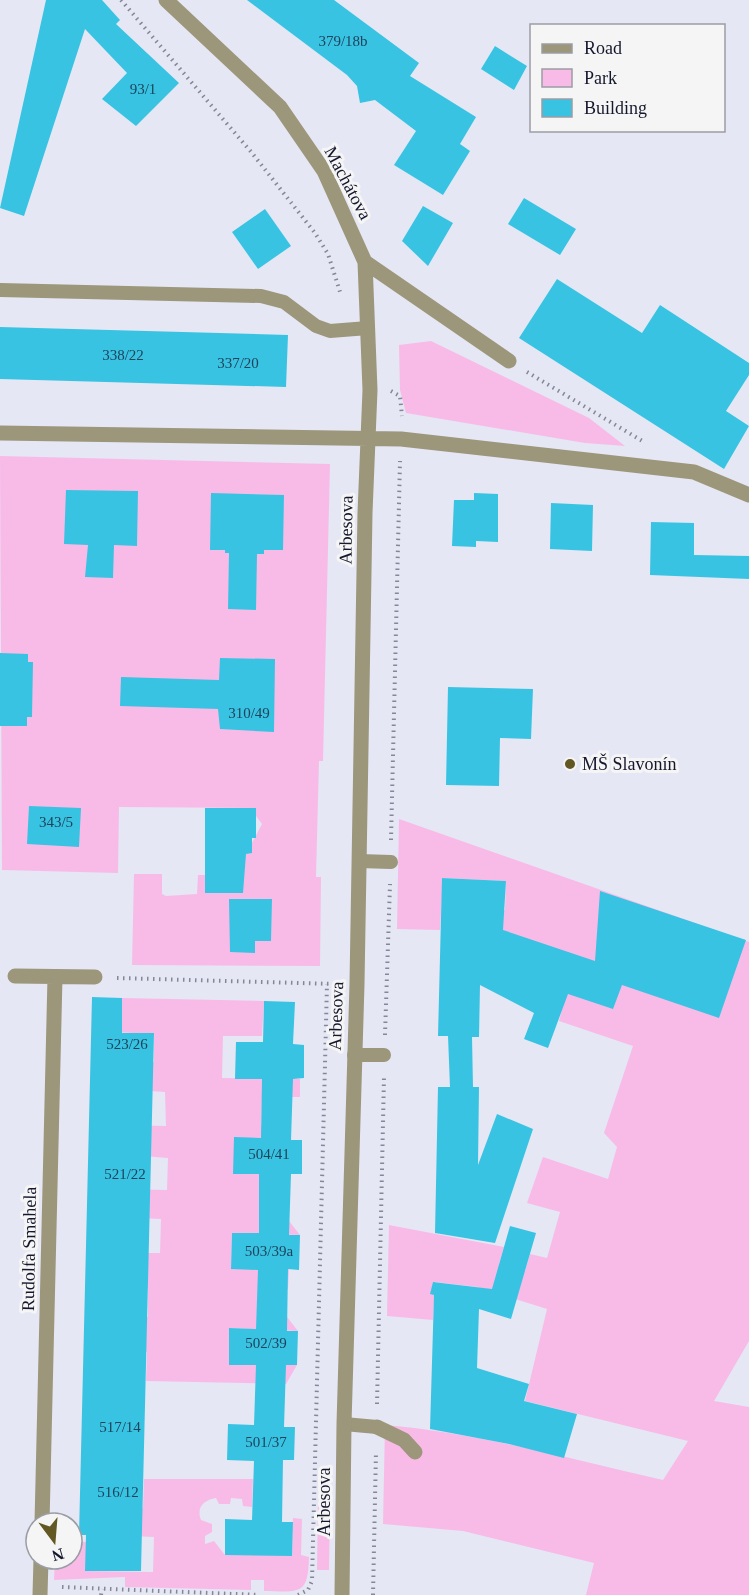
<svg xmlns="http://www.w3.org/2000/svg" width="749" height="1595" font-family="'Times New Roman',serif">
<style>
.green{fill:#f8bbe7}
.building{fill:#39c3e3}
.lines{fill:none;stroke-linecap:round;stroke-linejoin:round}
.path{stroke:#848798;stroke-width:4;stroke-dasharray:1.5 4.5;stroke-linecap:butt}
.lane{stroke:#9c967b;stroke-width:14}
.street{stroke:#9c967b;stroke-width:15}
.poi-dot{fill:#635724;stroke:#f5f5f5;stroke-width:2}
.labels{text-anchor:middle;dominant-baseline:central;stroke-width:6;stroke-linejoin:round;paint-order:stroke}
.number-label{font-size:15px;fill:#1e435a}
.street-label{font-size:18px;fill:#15182d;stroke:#f5f5f5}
.poi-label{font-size:18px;fill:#15182d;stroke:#f5f5f5;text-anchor:start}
</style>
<rect width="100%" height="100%" fill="#e5e7f4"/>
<path class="green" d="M431,341L589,418L625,446L585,443L406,413L400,390L399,345Z
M0,456L330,464L323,761H319L316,877H321L320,966L132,965L134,874H162V894L166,896L197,894L198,875H207L246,854L262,824L256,816V808L119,807L118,873L2,870Z
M399,819L749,942V1341L714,1401L749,1407V1595H586L594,1563L463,1531L383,1524L385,1425C479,1433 571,1459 663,1480L688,1441L525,1401L547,1309L477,1287L435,1282L433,1320L387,1316L389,1225L504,1247L499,1264L525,1271L530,1254L547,1258L560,1212L527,1203L543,1157L608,1179L617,1147L604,1133L633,1046L559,1021L571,975L496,929V911L505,910L506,881L443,878L440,930L397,929Z
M122,998L264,1001L262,1036H223L222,1078L300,1079V1097H262L261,1125L268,1139L234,1174H262L259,1220L289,1221L300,1235L232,1233L231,1269H289L288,1289L258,1288L257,1316L287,1317L298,1331L230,1328L229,1364L297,1365L286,1384L146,1381L147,1352L90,1350L83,1344H114L115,1316L148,1317V1288L91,1287L85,1280L115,1281L116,1253H160L161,1219L117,1217L118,1189L167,1190L168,1158L118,1154L119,1125L166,1126L165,1092L136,1090V1062H154V1034L111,1032L122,1026Z
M144,1479H253L252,1507L243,1506L242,1499L231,1498L230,1504H219L216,1498C204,1500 196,1507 201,1520L212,1524V1532L205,1536V1544L214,1541L225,1555H292L293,1518L302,1519L301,1555L309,1557C308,1595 301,1592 264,1591V1580H251V1590L125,1587V1577L54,1580L55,1559H72V1541L86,1542V1571L153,1572L154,1537L109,1535L110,1507L143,1508Z
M318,1505H330L329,1570H317Z"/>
<path class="building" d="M46,0H102L120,20L116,24L179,83L136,126L102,99L127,73L85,29L24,216L0,208Z
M247,0H334L419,63L410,76L476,117L460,144L470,151L443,195L394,165L416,131L375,100L360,103L357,86L347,75Z
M495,46L527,66L514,90L481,69Z
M524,198L576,229L560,255L508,224Z
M423,206L453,223L428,266L402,241Z
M265,209L291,246L258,269L232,232Z
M557,279L642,333L660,305L749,363V375L726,411L749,426L724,469L519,338Z
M0,327L288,335L286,387L0,379Z
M66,490L138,491L137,546L114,545L113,578L85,577L88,545L64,544Z
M211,493L284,495L283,550H264V554H257L256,610L228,609L229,553H225V550H210Z
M474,493L498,494V542L476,541V547L452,546L454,500H474Z
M551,503L593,505L592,551L550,549Z
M651,522L694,523V555L749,556V579L650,575Z
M0,653L28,654V662H33L32,717H27V726H0Z
M220,658L275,659L274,732L220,729L218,709L120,706L121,677L219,680Z
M448,687L533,689L531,739L500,738L499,786L446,785Z
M29,806L81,808L79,847L27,844Z
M205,808H256V838H252V853L246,854L243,893H205Z
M442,878L506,881L503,930L595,961L600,891L746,940L719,1018L622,985L613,1009L568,994L548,1048L524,1039L534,1013L480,985L479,1037H472L473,1087H479L478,1165L497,1114L533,1129L495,1243L435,1233L438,1087H450L448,1036H438Z
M229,899H272L271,941H255V953L230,952Z
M92,997L122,998V1033H154L141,1571H85L86,1535H79Z
M264,1001L295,1002L293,1044L304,1045V1078L293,1079L291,1140H302V1174H291L289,1235H300L299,1270L288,1269L287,1331H298L297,1365H286L284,1427H295L294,1460H283L282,1522H293L292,1556L225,1555V1519L252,1520L254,1461L227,1460L228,1424L254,1425L256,1365H229V1328L256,1329L258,1270L231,1269L232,1233H259V1174H233L234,1137L261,1138L262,1079H235L236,1042H263Z
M510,1226L536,1233L511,1319L479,1309L477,1368L529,1384L524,1401L577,1414L564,1458L509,1444L430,1429L434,1295L430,1294L433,1282L492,1289Z"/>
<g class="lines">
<path class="path" d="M121,0L252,153L315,233L328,254L341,295
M527,372L644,442
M391,391L400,396L402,416
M391,840L400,461
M117,978L335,984
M385,1035L390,884
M377,1404L384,1076
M62,1587L259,1595
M101,1595L102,1589
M298,1595L308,1590L312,1581L327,984
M373,1595L376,1451"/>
<path class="lane" d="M0,290L261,296L284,302L316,326L330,331L368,328
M359,861L391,862
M354,1055H384
M344,1424L377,1427"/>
<path class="street" d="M166,0L280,107L324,171L365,262L370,390L365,513L357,984L344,1424L342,1595
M365,262L509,361
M0,433L401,439L694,472L749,495
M15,976L95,977
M377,1427L404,1440L415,1452
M42,1523L55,977
M40,1595L41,1559"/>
</g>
<circle class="poi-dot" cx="570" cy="764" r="6"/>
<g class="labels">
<g class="number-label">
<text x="343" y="41">379/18b</text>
<text x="143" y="89">93/1</text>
<text x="123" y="355">338/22</text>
<text x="238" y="363">337/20</text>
<text x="249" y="713">310/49</text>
<text x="56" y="822">343/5</text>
<text x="127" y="1044">523/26</text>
<text x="269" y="1154">504/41</text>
<text x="125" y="1174">521/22</text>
<text x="269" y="1251">503/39a</text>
<text x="266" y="1343">502/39</text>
<text x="120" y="1427">517/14</text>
<text x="266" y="1442">501/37</text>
<text x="118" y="1492">516/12</text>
</g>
<g class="street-label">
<text transform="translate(348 183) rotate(62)">Machátova</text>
<text transform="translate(346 530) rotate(-89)">Arbesova</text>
<text transform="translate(336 1016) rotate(-88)">Arbesova</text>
<text transform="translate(29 1249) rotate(-89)">Rudolfa Smahela</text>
<text transform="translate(324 1502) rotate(-90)">Arbesova</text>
</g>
<g class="poi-label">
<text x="582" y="764">MŠ Slavonín</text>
</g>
</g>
<rect x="530" y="24" width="195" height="108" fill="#f5f5f5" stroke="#9b9da5" stroke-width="1.5"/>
<rect x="542" y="44" width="30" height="9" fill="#9c967b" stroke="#9b9da5" stroke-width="1.5"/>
<text x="584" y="54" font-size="18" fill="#15182d">Road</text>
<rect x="542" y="69" width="30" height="18" fill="#f8bbe7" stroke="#9b9da5" stroke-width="1.5"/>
<text x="584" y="84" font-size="18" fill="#15182d">Park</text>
<rect x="542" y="99" width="30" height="18" fill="#39c3e3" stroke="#9b9da5" stroke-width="1.5"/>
<text x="584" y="114" font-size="18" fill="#15182d">Building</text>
<g transform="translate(54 1541) rotate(164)"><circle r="28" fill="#f5f5f5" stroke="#9b9da5" stroke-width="1.5"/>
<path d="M0-4.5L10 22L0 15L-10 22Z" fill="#635724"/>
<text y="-9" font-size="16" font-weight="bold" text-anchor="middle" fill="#15182d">N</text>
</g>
</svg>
